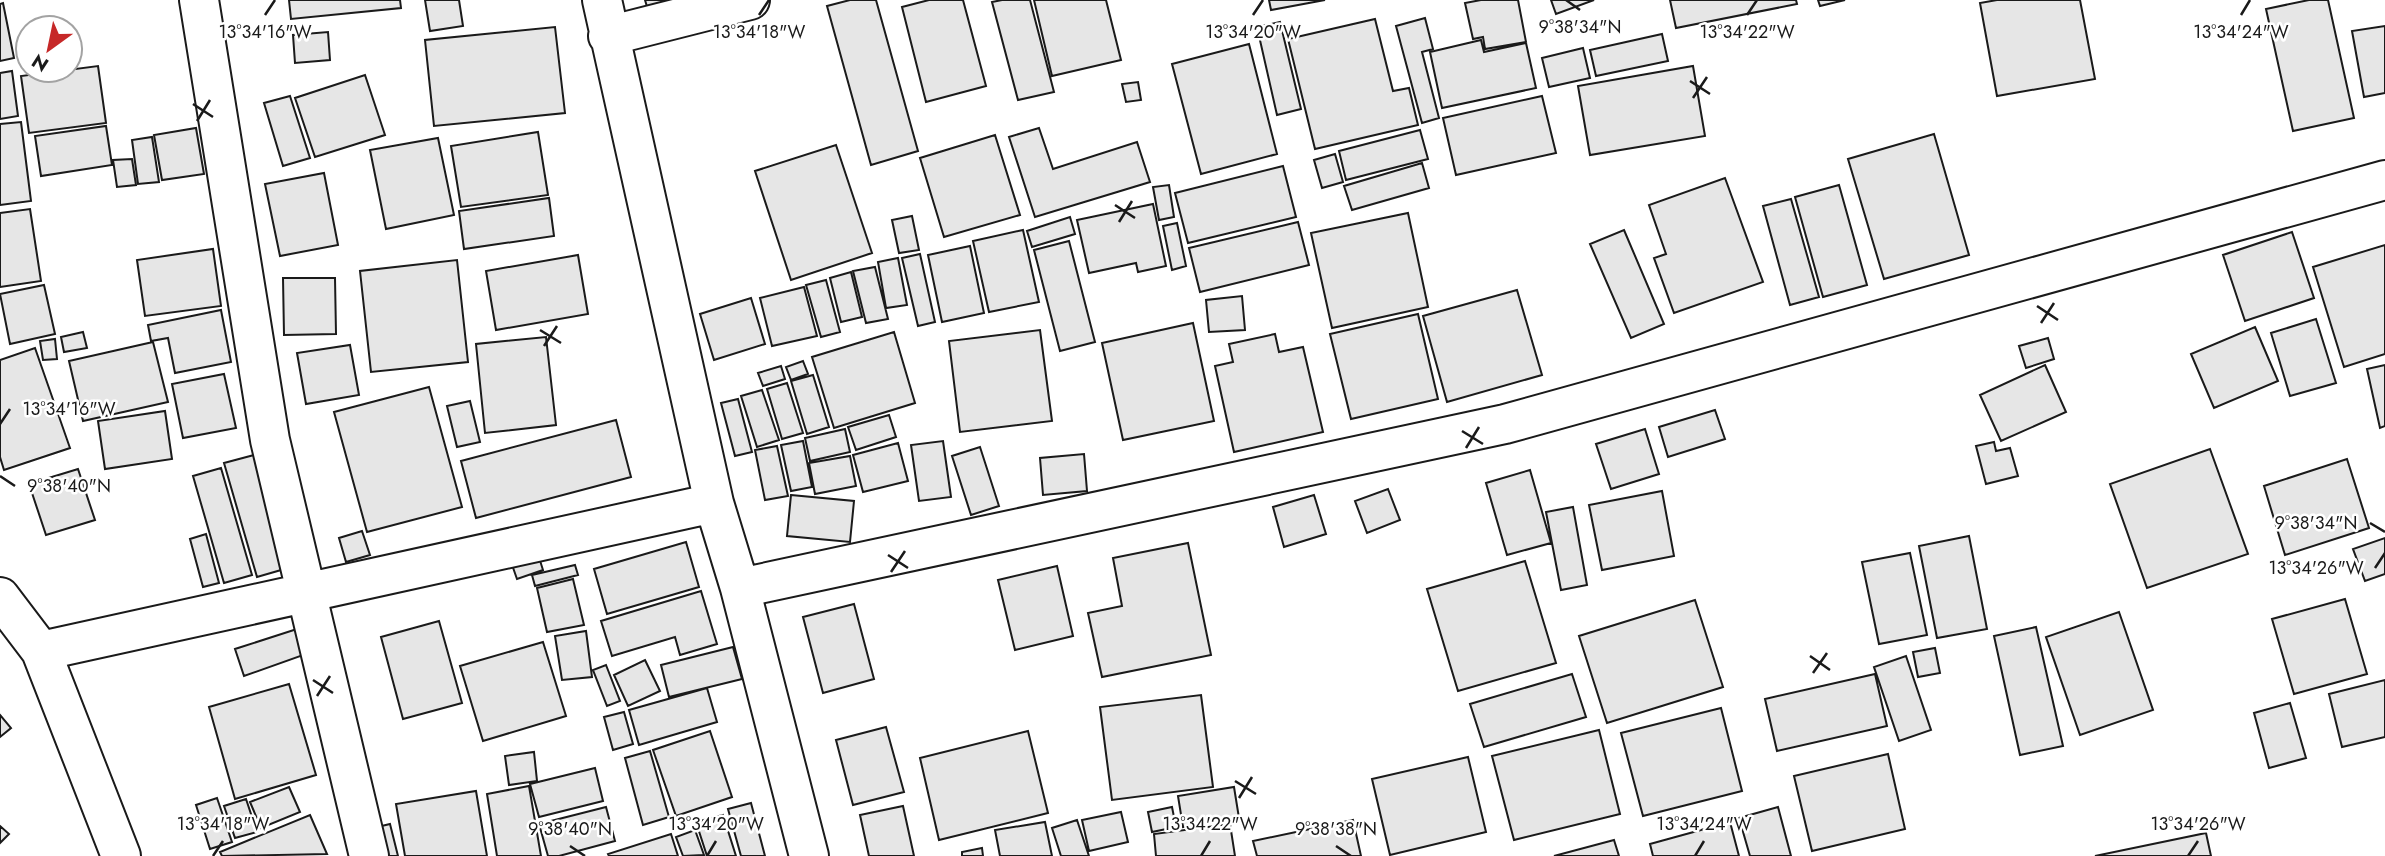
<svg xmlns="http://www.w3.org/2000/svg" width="2385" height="856" font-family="Jost,sans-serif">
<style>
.building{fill:#e6e6e6;stroke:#1a1a1a;stroke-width:2}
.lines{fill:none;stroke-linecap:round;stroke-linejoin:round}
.minor-casing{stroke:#1a1a1a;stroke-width:42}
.minor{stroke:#fff;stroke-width:38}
.ticks{fill:none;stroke:#1a1a1a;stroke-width:2.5}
.ticks-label{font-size:18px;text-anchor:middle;fill:#1a1a1a;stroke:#fff;stroke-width:5;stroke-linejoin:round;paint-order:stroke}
</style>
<rect width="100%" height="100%" fill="#fff"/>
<path class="building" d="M289,0H400L401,8L291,19Z
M425,0H459L463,26L430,31Z
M645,0H685L648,10Z
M850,0H876L918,151L871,165L827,6Z
M929,0H963L986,86L926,102L902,7Z
M1002,0H1030L1054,92L1018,100L992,2Z
M1034,0H1106L1121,60L1052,76Z
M1269,0H1325L1271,10Z
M1481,0H1518L1526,42L1485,49L1483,37L1473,39L1465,3Z
M1551,0H1594L1556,14Z
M1670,0H1796L1797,4L1676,28Z
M1818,0H1845L1820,6Z
M1997,0H2080L2095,79L1997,96L1980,3Z
M2309,0H2328L2354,118L2293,131L2266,9Z
M3,3L14,58L0,61V4Z
M1425,18L1433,49L1422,52L1439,118L1422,123L1396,26Z
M1375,19L1393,91L1409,88L1418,125L1315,149L1288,39Z
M1280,22L1301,109L1277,115L1257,27Z
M2385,26V93L2364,97L2352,31Z
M555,27L565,113L434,126L425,40Z
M328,32L330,60L295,63L293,35Z
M1662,34L1668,61L1596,76L1590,50Z
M1481,40L1484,52L1526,43L1536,88L1442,108L1430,52Z
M1249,44L1277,154L1201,174L1172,64Z
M1583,48L1590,78L1549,87L1542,58Z
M98,66L106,123L29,133L21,76Z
M1693,66L1705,136L1590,155L1578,86Z
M12,71L18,116L0,119V73Z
M365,75L385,135L315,157L295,98Z
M1138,82L1141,100L1126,102L1122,84Z
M290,96L310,158L283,166L264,103Z
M1542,96L1556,153L1456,175L1443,118Z
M21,122L31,201L0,205V124Z
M106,126L112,165L41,176L35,136Z
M196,128L204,174L162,180L154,135Z
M1039,128L1053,169L1137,142L1150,182L1035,217L1009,137Z
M1420,130L1428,159L1346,180L1339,151Z
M538,132L548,195L461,207L451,146Z
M1934,134L1969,255L1884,279L1848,159Z
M995,135L1020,215L944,237L920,158Z
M152,137L159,182L138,184L132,140Z
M438,138L454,215L386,229L370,150Z
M836,145L872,253L791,280L755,171Z
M1335,154L1343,182L1322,188L1314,160Z
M132,159L136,185L117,187L113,160Z
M1422,163L1429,188L1352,210L1344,186Z
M1283,166L1296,217L1188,243L1175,193Z
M324,173L338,245L280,256L265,184Z
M1725,178L1763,282L1674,313L1654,258L1666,254L1649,205Z
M1169,185L1174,217L1159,220L1153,187Z
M1839,185L1867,285L1823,297L1795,197Z
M549,198L554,236L464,249L459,211Z
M1791,199L1819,297L1790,305L1763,206Z
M1153,204L1166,266L1138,272L1136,263L1089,273L1077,220Z
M30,209L41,281L0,287V213Z
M1408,213L1428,307L1332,328L1311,233Z
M912,216L919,250L899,253L892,220Z
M1070,217L1075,234L1032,247L1027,231Z
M1298,222L1309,265L1200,292L1189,248Z
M1177,223L1186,266L1172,270L1163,226Z
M1023,230L1039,302L989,312L973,241Z
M1624,230L1664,324L1631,338L1590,244Z
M2292,232L2314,298L2245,321L2223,255Z
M1069,241L1095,342L1060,351L1034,250Z
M2385,245V354L2344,367L2313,267Z
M970,246L984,313L942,322L928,255Z
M213,249L221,306L145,316L137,260Z
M920,254L935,322L918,326L902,258Z
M578,255L588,314L496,330L486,271Z
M898,258L907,305L886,308L878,262Z
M457,260L468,362L371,372L360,271Z
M875,267L888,319L866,323L853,271Z
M851,272L862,317L841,322L830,278Z
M283,278H335L336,334L284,335Z
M826,280L840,332L821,337L806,285Z
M44,285L55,334L10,344L0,294Z
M804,287L817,336L772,346L760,298Z
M1517,290L1542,375L1447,402L1423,316Z
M1242,296L1245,330L1209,332L1206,300Z
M751,298L765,344L714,360L700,314Z
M221,310L231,362L175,373L168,338L151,341L148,325Z
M1418,314L1438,399L1351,419L1330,334Z
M2316,319L2336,383L2290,396L2271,333Z
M1193,323L1214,421L1123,440L1102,343Z
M2255,327L2278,381L2214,408L2191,354Z
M1040,330L1052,421L960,432L949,341Z
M83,332L87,348L64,352L61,337Z
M894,332L915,403L834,428L812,357Z
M1275,334L1279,352L1303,347L1323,432L1234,452L1215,366L1233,362L1229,344Z
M546,337L556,425L485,433L476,344Z
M2048,338L2054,359L2026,368L2019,346Z
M55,339L57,359L43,360L40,341Z
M153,342L168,402L83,421L69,361Z
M350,345L359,395L306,404L297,353Z
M35,348L70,448L4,470L0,457V360Z
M803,361L808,374L791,380L786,367Z
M2045,365L2066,412L2001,441L1980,395Z
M2385,365V426L2380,428L2367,369Z
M781,366L785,379L763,386L758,373Z
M224,374L236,428L183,438L172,384Z
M813,375L829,427L807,434L791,381Z
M787,383L803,433L782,439L767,389Z
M429,387L462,507L367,532L334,412Z
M762,390L779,440L757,447L741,396Z
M738,399L752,452L735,456L721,403Z
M470,401L480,442L457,447L447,406Z
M1715,410L1725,439L1668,457L1659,427Z
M165,411L172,459L105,469L98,421Z
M889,415L896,437L856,450L848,427Z
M616,420L631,477L476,518L461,461Z
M845,429L850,452L810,461L805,438Z
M1645,429L1659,474L1611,489L1596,444Z
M803,441L812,487L791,491L781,445Z
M943,441L951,497L919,501L911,445Z
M1994,442L1996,451L2010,448L2018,476L1986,484L1976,446Z
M898,443L908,481L863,492L853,455Z
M777,446L788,496L765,500L755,450Z
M980,447L999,506L971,515L952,456Z
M2210,449L2248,554L2147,588L2110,484Z
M1084,454L1087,491L1043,495L1040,458Z
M254,455L288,568L257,577L224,463Z
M850,456L856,486L815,494L809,463Z
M2347,459L2369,528L2285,555L2264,486Z
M221,468L252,575L224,583L193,476Z
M78,469L95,520L46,535L29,484Z
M1530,470L1551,543L1507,555L1486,483Z
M1388,489L1400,520L1367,533L1355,501Z
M1662,491L1674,556L1602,570L1589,505Z
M791,495L854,501L850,542L787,536Z
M1314,495L1326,534L1284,547L1273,507Z
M1573,507L1587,585L1561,590L1546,512Z
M362,531L370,555L346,562L339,538Z
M206,534L219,583L203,587L190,539Z
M1969,536L1987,629L1937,638L1919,546Z
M2385,538V574L2365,581L2353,549Z
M686,542L699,587L607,614L594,569Z
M1188,543L1211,655L1102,677L1088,613L1122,606L1113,558Z
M537,551L543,570L517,579L510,559Z
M1910,553L1927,635L1879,644L1862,562Z
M1525,561L1556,663L1458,691L1427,589Z
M575,565L578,575L535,586L532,575Z
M1057,566L1073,636L1015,650L998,580Z
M573,579L584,625L547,632L537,588Z
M701,591L717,644L680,655L675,637L612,656L601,621Z
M2345,599L2367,674L2294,694L2272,619Z
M1695,600L1723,687L1607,723L1579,636Z
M854,604L874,679L823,693L803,617Z
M2119,612L2153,710L2080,735L2046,637Z
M439,621L462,703L403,719L381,637Z
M2036,627L2063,746L2020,755L1994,636Z
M300,628L309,653L244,676L235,649Z
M586,631L592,677L562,680L555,636Z
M543,642L566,716L483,741L460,666Z
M733,647L742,679L669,697L661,665Z
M1935,648L1940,673L1918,677L1913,652Z
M1906,656L1931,730L1899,741L1874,667Z
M645,660L660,691L628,706L614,675Z
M606,665L620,701L607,706L593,670Z
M1572,674L1586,717L1484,747L1470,704Z
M1875,674L1887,726L1777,751L1765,699Z
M2385,680V737L2342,747L2329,694Z
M289,684L316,775L235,799L209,707Z
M707,688L717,722L639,745L629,710Z
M1201,695L1213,787L1112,800L1100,707Z
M2290,703L2306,758L2269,768L2254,713Z
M1721,708L1742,791L1643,816L1621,733Z
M624,712L633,744L613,750L604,717Z
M0,715L11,728L0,737Z
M886,727L904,792L853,805L836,740Z
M1599,730L1620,814L1514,840L1492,756Z
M710,731L732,797L676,816L653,750Z
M1028,731L1048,813L939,840L920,758Z
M650,751L669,817L643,825L625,758Z
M534,752L537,781L509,785L505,756Z
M1888,754L1905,829L1812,851L1794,776Z
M1468,757L1486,832L1390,855L1372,779Z
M595,768L603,801L539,817L530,784Z
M529,786L541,856H497L487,794Z
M289,787L300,812L261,828L250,802Z
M1234,787L1239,818L1183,827L1178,796Z
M476,791L487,856H405L396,804Z
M217,798L232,842L210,849L196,805Z
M246,799L257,832L235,838L224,806Z
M751,803L765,856H741L728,809Z
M903,806L914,856H869L860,815Z
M606,807L615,841L559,856H548L539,824Z
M1172,807L1176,827L1152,832L1148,812Z
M1778,807L1791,856H1750L1739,818Z
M1121,812L1128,842L1089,851L1082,820Z
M310,815L327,854L222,856L220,852Z
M723,815L736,856H707L696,822Z
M1077,820L1089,856H1061L1052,828Z
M1353,820L1361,856H1257L1253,841Z
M1045,822L1052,856H1000L995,830Z
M1730,822L1739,856H1653L1650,844Z
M390,824L398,856H375L369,829Z
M1230,824L1235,856H1156L1154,834Z
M0,826L9,834L0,843Z
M695,830L704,855L683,856L676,837Z
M2206,833L2211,856H2095Z
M671,834L678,856H609L608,854Z
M1614,840L1619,856H1554Z
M982,848L983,856H962V852Z"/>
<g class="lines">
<g class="minor-casing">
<path id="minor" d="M199,0L270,440L369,856
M602,0L714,503L740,588L809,856
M608,36L750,0
M740,588L1505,424L2385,180
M0,597L41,651L121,856
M41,651L714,503"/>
</g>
<use href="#minor" class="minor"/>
</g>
<path class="ticks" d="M1566,0L1580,10M265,15L275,0M759,15L769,0M1253,15L1263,0M1747,15L1757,0M2241,15L2250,0M1690,81L1710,94M1693,98L1707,77M193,104L213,117M197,121L210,100M1115,205L1135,218M1119,222L1132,201M2037,306L2058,320M2041,323L2054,303M540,330L561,343M544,346L557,326M0,424L10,409M1462,431L1483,444M1466,448L1479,427M0,476L15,486M2370,523L2385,532M888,555L908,568M2375,568L2385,553M891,572L905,551M1810,656L1830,670M1813,673L1827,653M313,680L333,693M317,696L330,676M1235,781L1256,794M1239,798L1252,777M570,846L585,856M1336,846L1351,856M213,856L223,841M707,856L716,841M1201,856L1210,841M1695,856L1704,841M2188,856L2198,841"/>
<g class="ticks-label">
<text x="1580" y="33">9°38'34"N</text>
<text x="265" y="38">13°34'16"W</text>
<text x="759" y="38">13°34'18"W</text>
<text x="1253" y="38">13°34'20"W</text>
<text x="1747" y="38">13°34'22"W</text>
<text x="2241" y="38">13°34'24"W</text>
<text x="69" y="415">13°34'16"W</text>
<text x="69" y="492">9°38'40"N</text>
<text x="2316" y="529">9°38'34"N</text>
<text x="2316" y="574">13°34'26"W</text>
<text x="223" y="830">13°34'18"W</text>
<text x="716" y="830">13°34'20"W</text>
<text x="1210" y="830">13°34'22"W</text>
<text x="1704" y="830">13°34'24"W</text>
<text x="2198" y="830">13°34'26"W</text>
<text x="570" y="835">9°38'40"N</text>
<text x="1336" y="835">9°38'38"N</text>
</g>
<g transform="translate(49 49) rotate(213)"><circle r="33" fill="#ffffff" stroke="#a3a3a3" stroke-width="2"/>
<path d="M0-5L12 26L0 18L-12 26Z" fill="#c62828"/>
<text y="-10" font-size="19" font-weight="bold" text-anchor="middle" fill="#1a1a1a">N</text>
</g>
</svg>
